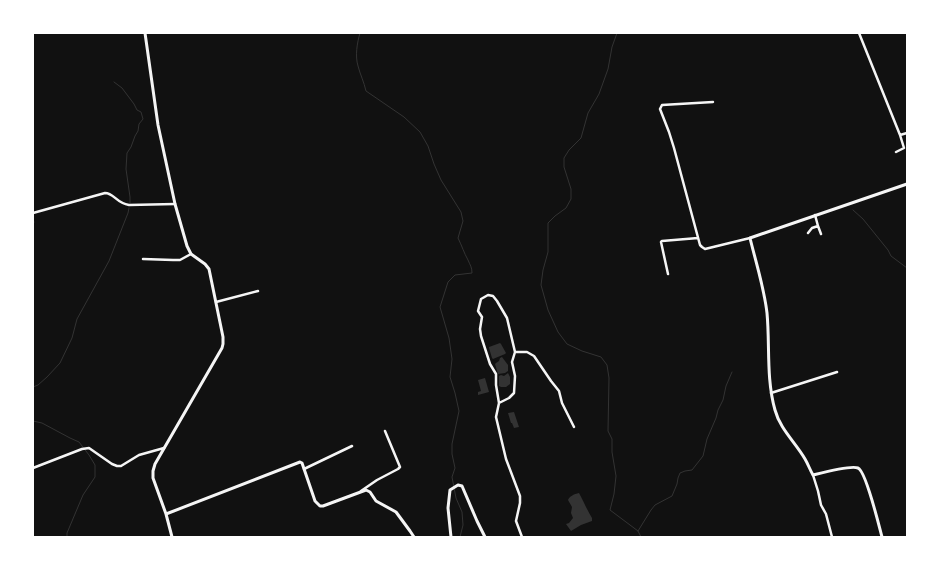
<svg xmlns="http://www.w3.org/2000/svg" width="940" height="570" font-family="'DM Sans',sans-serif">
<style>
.water{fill:#333}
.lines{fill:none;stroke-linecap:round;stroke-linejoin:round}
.stream{stroke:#333;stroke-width:1}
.minor{stroke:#f5f5f5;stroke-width:2.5}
.tertiary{stroke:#f5f5f5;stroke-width:3}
</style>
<rect width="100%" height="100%" fill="#111"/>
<path class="water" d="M500,343L501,344L506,353L505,354L493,359L492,358L489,348V347Z
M502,357L508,365V371L505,373L498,374L495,364L496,363L499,361L500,358Z
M508,373L510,377V384L506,387H501L499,386V376L501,375L504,376Z
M485,378L489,392L478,395V392L481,391L478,380Z
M514,412L519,427L514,428L512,423H511L508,413Z
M579,493C584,502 587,510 592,518V521L581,525L571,531L566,524L569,523L573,518L571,513L572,507L568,500C570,496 574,494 579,493Z"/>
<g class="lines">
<path class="stream" d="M360,33C357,43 355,56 358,66C360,74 364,82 366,91L404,117L420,132L428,146L434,164L441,180L461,212L463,221L458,238C462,246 464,253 468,260C470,265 472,267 472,273L455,275L448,282L440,307L449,338L452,359L450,377L455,393L459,411L452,444V454L455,468L452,477L456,498L462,512L463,525L460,537
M617,33L612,47L608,69L599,94L588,113L581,138L569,150L564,158V167L571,189V199L566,208L555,216L548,223V252L543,270L541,285L548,310L558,332L567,344L582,351L601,357L607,365L609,378L608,431L612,439V452L616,476L614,494L610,510L638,531L641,537
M114,82L122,88L134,104L137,110L141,112L143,119L139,124L138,131L135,136L131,147L127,153L126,169L130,197V203
M853,210L863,219L888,250L891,256L907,268
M33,225L34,222
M33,387L38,385L47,377L60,363L72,338L77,319L109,261L128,213L129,208
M33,421L42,423L70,438L79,442L89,455L95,465V477L83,495L67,533V537
M638,531L651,510L655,505L672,496L677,484L678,478L680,473L685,471L692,470L703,456L707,439L716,418L718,410L723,400L726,386L732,372"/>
<path class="minor" d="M859,33L900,135L907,133
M713,102L662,105L660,109L669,132L674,148L700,245L702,247L705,249L750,238
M896,152L904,148L900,135
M33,213L105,193C114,193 116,203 129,205L175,204
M818,226L821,234
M808,233L812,228L818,226L815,215
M143,259L173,260H180L191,254
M668,274L661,242L662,241L698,238
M216,302L258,291
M515,352H527L534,356L551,381L559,391L562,403L574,427
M771,393L837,372
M499,403L509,398L514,393L515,376L512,362L515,352L507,318L497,301L493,296L488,295L481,299L478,311L482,317L480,329L481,336L490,364L496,374V385L499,403L496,417L506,459L520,496V503L516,521L522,537
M33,468L82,449L89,448L112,464L117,466H121L139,455L164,448
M304,469L352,446
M813,475L818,491L821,505L826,514L832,537
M361,491L377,480L398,469L400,467L385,431"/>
<path class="tertiary" d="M145,33L158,125L175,204L187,246L191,254L205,264L209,269L223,337V344L222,348L155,464L153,471V478L166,514L172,537
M166,514L300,462L302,463L314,498L315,501L320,506H323L366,490L370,492L376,501L396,512L410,531L414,537
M451,537L448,508L450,490L458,485L462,486L477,521L485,537
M882,537C879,526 866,471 858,468C851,465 821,473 813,475C810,470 808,464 805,459C795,442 780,429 775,410C766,378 770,345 767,313C764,287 756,263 750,238L907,184"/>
</g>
<rect width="940" height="570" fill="none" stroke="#ffffff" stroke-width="68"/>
</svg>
